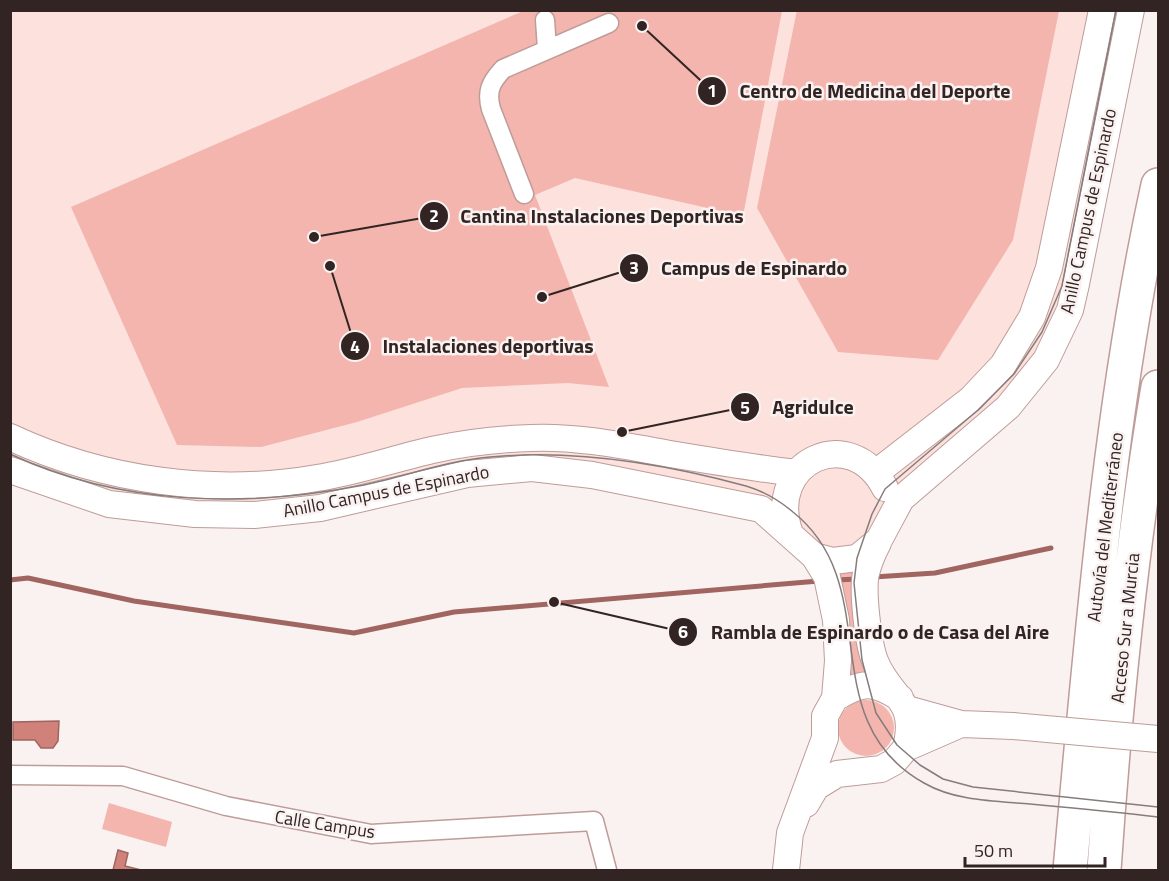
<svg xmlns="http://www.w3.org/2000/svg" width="1169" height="881" font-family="'Titillium Web',sans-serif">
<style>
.built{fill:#fce1dd}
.green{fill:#f3b5ae}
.water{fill:#cf817a;stroke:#a06560;stroke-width:1.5}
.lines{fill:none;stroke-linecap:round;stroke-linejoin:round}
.stream{stroke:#a06560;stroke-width:5}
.street-casing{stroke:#be9c98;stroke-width:21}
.secondary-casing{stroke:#be9c98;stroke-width:28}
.highway-casing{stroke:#be9c98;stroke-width:36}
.street{stroke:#fff;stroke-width:18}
.secondary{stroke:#fff;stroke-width:26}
.highway{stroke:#fff;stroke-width:33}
.tram{stroke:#867c7b;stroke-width:1.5}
.secondary-bridge-casing{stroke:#be9c98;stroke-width:28;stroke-linecap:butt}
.secondary-bridge{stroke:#fff;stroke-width:26}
.labels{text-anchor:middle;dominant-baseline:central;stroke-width:5;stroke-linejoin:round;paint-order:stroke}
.street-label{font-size:18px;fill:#312423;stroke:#faf2f1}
.leader{fill:none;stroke:#312423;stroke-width:2}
.callout-dot{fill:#312423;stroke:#faf2f1;stroke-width:2}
.mark-label{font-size:18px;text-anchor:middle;font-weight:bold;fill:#fff}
.callout-label{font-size:20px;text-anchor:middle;font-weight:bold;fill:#312423;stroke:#faf2f1;stroke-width:5;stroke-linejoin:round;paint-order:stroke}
</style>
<rect width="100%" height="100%" fill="#faf2f1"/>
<path class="built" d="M10,11H1131L1046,360L887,523L833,561L761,509L532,468L195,514L11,470Z"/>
<path class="green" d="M797,10L1059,11L1013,240L938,360L838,352L757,208Z
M523,11H782L743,216L575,178L535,195L609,387L568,383L462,388L357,422L261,447L177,445L71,207Z
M862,563L871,674L847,677L829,567Z
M838 728a28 28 0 1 1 56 0a28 28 0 1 1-56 0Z
M109,803L172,822L166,847L102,829Z"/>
<path class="water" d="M59,721L58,741L53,748H41L35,740H13V722Z
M118,850L128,853L125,866L141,870H113Z"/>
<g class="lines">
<path class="stream" d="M874,577L935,573L1051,548
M10,580L28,578L134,601L354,633L454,612L819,581
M835,580L858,579"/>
<g class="street-casing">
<path id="street" d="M545,20L547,49
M524,194L491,109C486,91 491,82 503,69L609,23
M10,775L123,776L226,806L371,834L594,821L607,870"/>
</g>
<g class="secondary-casing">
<path id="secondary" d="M10,437C104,481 215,496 317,478C356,472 393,459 432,450C464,443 497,439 531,438C577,436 625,446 670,454C712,461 754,468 796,473
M10,470L109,504L195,514L254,515L320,508L467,474L532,468L592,475L761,509L814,556L833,561L857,558L879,540L901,499L1008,407L1046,360L1070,310L1076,284L1131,10
M877,472L971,399L1003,365L1032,317L1049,268L1102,10
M790,534C764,461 851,422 885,488
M878,543C873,552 869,562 866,573C862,591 868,643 875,661C890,699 918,698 906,748
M835,698C862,682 872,680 900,698
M907,709L961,724L1013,726
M806,804L816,787L837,774L881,769L894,762L906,748L961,724
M786,870L790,833L825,738V716L835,698L838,661L836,620L827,577L814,556"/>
</g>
<g class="highway-casing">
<path id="highway" d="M1070,870C1091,642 1109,410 1158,185
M1104,870C1115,708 1131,548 1158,387"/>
</g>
<use href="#street" class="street"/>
<use href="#secondary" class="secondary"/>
<use href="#highway" class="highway"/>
<path class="tram" d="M1116,10L1062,286L1042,332L1014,374L978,410L885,489L872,514L857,558L854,583L862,660L876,713L897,745L920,765L943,779L973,787L1158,807
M10,454C121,506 246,508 364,485C407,476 446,461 490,457C574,449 665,464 746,486C763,491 780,501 793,512C887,587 811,720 924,783C955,801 994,801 1030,804C1073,808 1116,812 1158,817"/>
<g class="secondary-bridge-casing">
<path id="secondary-bridge" d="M1013,726L1158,739"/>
</g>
<use href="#secondary-bridge" class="secondary-bridge"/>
</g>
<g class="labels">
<g class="street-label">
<text transform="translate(1088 211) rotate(-78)">Anillo Campus de Espinardo</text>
<text transform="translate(386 491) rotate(-11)">Anillo Campus de Espinardo</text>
<text transform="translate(1105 527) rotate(-83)">Autovía del Mediterráneo</text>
<text transform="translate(1125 628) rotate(-84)">Acceso Sur a Murcia</text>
<text transform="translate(325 824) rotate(9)">Calle Campus</text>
</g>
</g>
<path class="leader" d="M642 26L712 91M314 237L434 216M542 297L634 268M330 266L355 346M622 432L745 407M554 602L683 632"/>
<g class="callout-dot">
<circle cx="642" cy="26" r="6"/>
<circle cx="314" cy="237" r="6"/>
<circle cx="542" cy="297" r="6"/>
<circle cx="330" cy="266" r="6"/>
<circle cx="622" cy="432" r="6"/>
<circle cx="554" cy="602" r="6"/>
<circle cx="712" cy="91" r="15"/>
<circle cx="434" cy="216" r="15"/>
<circle cx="634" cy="268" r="15"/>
<circle cx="355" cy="346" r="15"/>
<circle cx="745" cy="407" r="15"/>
<circle cx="683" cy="632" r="15"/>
</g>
<g class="mark-label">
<text x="712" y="97">1</text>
<text x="434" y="222">2</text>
<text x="634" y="274">3</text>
<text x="355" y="353">4</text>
<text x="745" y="414">5</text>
<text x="683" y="638">6</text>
</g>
<g class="callout-label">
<text x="875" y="98">Centro de Medicina del Deporte</text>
<text x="602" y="223">Cantina Instalaciones Deportivas</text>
<text x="754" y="275">Campus de Espinardo</text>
<text x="488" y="353">Instalaciones deportivas</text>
<text x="813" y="414">Agridulce</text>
<text x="880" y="639">Rambla de Espinardo o de Casa del Aire</text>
</g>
<rect width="1169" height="881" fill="none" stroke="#312423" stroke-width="24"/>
<path d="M965 857v9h140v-9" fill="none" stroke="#312423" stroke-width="3"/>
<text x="974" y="857" font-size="18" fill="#312423" stroke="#faf2f1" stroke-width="4.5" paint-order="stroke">50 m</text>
</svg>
